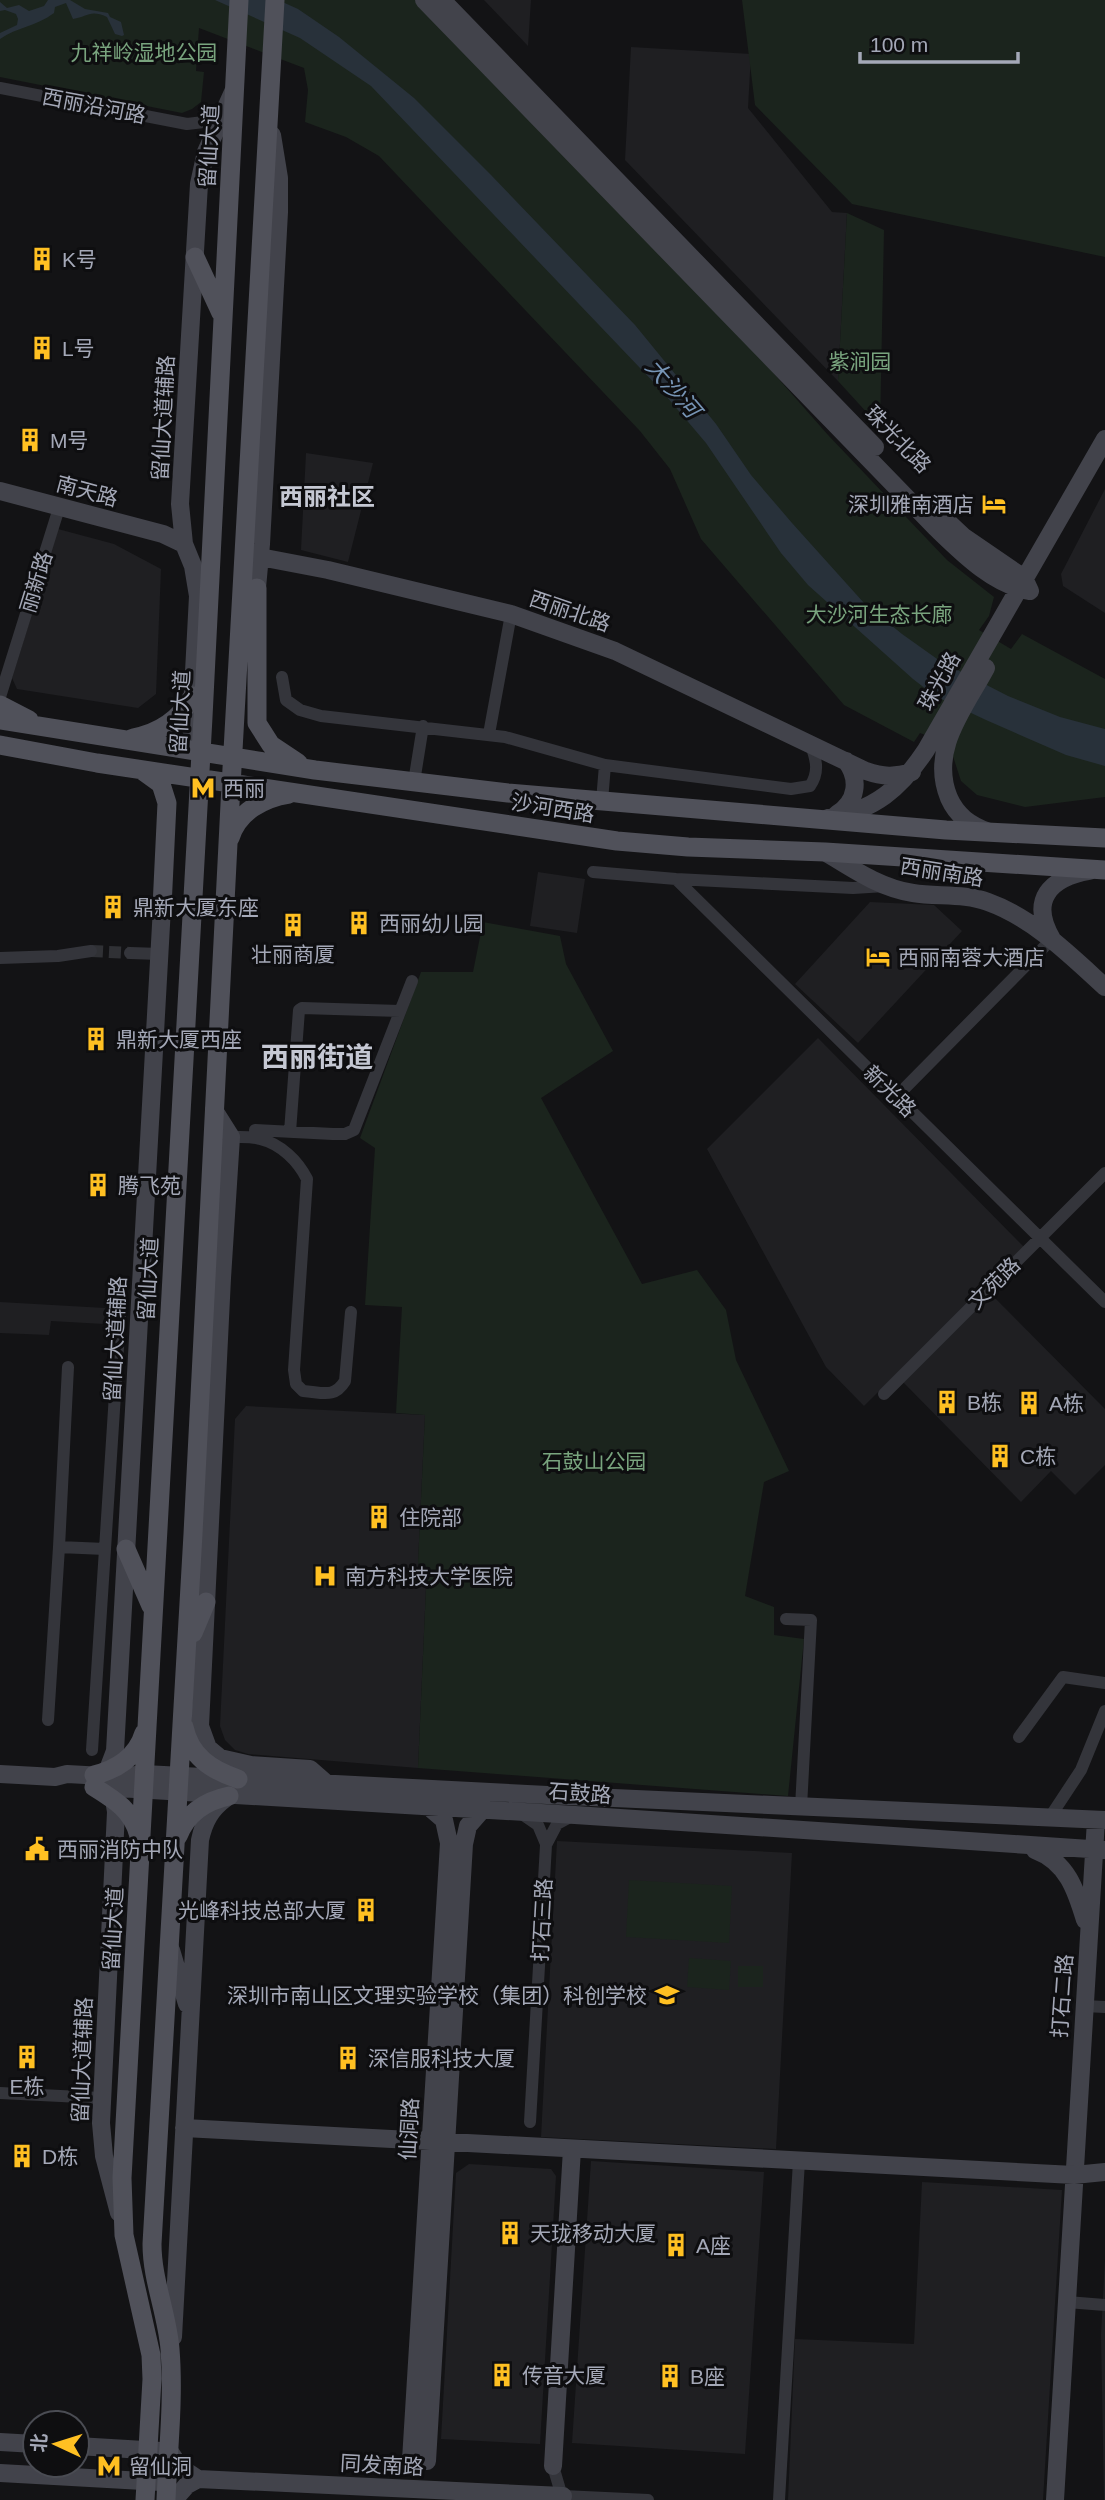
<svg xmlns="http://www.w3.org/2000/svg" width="1105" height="2500" font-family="Helvetica,'Noto Sans SC',sans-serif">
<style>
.built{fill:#1f1f22}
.green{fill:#1b241d}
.water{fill:#28313a}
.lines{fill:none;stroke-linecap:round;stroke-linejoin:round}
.street-tunnel{stroke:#303135;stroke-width:12;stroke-dasharray:12 6;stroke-linecap:butt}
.street{stroke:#34353b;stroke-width:12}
.secondary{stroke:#42434b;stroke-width:18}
.primary{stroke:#50515a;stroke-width:19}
.labels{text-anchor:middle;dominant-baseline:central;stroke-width:6;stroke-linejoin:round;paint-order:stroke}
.park-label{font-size:21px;fill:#79a47e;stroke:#0e0e10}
.street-label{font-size:21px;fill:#a4a8b7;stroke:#0e0e10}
.poi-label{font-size:21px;fill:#a4a8b7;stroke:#0e0e10;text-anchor:start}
.water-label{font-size:23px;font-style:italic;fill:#7795b6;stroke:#0e0e10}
.quarter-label{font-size:24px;font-weight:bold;fill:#c5c8d3;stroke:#0e0e10}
.district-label{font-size:28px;font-weight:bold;fill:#c5c8d3;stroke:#0e0e10}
</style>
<rect width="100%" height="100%" fill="#131315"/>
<path class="built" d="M484,0H531L528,46Z
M631,47L751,54L748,108L832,212L847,213L838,381L625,160Z
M306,453L373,463L348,562L301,550Z
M1105,489V613L1063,586L1061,574Z
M58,529L114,544L161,569L156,694L138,708L17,689L12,678Z
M538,872L585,879L577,933L530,926Z
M870,902L934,905L962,931L858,1043L795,984Z
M818,1038L1024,1247L864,1406L826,1367L707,1149Z
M991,1294L1105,1409V1465L1075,1495L1051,1471L1021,1502L903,1382Z
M0,1302L105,1308L104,1324L51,1321L49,1335L0,1333Z
M246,1406L425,1415L418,1563L426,1588L418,1768L248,1754L235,1750L225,1740L220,1726L235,1419Z
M557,1841L792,1853L776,2149L541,2137Z
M591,2161L764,2172L745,2454L572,2443Z
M469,2164L551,2169L556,2176L540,2444L441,2439L456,2173Z
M922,2182L1062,2190L1043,2500H788L795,2339L914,2344Z
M1105,2259V2500H1104L1101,2335Z"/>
<path class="green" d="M0,0H415L754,351L828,435L947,560L994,597L989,616L979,630L1011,649L1022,634L1105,679V797L1025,807L977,795L961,781L949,744L920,733L914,742L844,705L701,539L670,469L640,431L379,156L346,137L305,122L308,90L304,68L199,28L196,71L204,72L201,102L192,109L182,113L0,77Z
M742,0H1105V257L852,204L755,105Z
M847,213L884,230L880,427L838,381Z
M483,922L560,936L566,964L613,1051L541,1098L642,1284L697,1270L726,1310L736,1360L789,1471L764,1482L745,1596L774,1607V1635L804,1639L788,1796L418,1768L426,1588L418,1563L425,1415L396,1413L402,1307L365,1305L375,1148L360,1138L421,972H473Z
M629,1880L732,1886L729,1943L626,1937Z
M689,1958L731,1961L729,1990L687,1987Z
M738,1966H763V1987H738Z"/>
<path class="water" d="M48,0H70L85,9L108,13L110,17L121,22L124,35L122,36L115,34L107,17C90,9 87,17 73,19L66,3L55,7L54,13C35,27 17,27 0,39V33L17,25L18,19L16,14L5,10L0,11V2L7,8L19,5L29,11L44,6Z
M215,0H278L298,9L339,37L414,98L491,175L635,325L716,424L751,475L792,523L864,603L902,634L940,661L1008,696L1060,717L1105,729V766L1066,755L986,720L935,696L913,679L808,585L781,553L706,443L661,390L371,86L300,38Z"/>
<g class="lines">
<path class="street-tunnel" d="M91,951L130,953"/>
<path class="street" d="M0,88L187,124L212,121L223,115
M282,677L286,700L300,710L321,716L505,737L605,765L791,789L810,786C820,772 816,758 810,743
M0,697L59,508
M489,734L511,614
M414,782L423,726
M602,801L605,765
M593,872L676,879L853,888L885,886
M676,879L1105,1302
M130,953L160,954
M0,958L58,956L91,951
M896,1097L1052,939
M255,1130L333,1134H345L354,1130L412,981
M290,1132L299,1010L302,1008L400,1011
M231,1137C240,1137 251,1136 260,1139C281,1144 298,1161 307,1179L294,1370L296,1384L303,1391C322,1392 334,1399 345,1381L351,1312
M68,1367L59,1547L105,1549
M884,1394L1105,1173
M786,1619L811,1620L801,1807
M48,1720L59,1547
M1019,1737L1063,1677L1105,1683
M92,1750L120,1317
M522,1814L538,1825L546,1844
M1050,1817L1081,1770L1105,1711
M1084,2006L1105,2007
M0,2093L101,2098
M530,2122L546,1845L557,1824L572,1816
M1067,2302L1105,2305
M553,2466L563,2500
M563,2496L648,2500
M779,2500L799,2161"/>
<path class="secondary" d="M424,0L935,527C961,552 993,585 1030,591
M442,0L875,447
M0,491L163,534L184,544
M933,508L964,537L1024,578L1030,591
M260,557L328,570L511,614L615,651L866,771C883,777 895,777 912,772
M252,602L257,588L261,544L279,212V178L272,135
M986,668C964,709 929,750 949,798C957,816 970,825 989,832
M200,751L191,729L198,596L193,566L184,544L180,504L199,184L206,152L233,92
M837,814C857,802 860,779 846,761
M828,818C874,811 901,788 926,750L1105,439
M825,852C853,869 880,888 913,893C937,897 964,893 988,902C1033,918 1070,955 1105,987
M1052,939C1029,900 1050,878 1089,871
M214,1110L231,1137L222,1278L200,1726L208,1748L220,1758L251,1765L310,1769L326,1783
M107,1772L115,1751L162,907
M0,1774L55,1777L67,1774L122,1777L144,1774L547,1795L1105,1820
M101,1787L575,1815L1105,1850
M114,1799L116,1812L101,2123L104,2156L119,2213
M430,1808L444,1820L449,1843L411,2460L427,2461L464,1844L468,1826L482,1810
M1035,1850C1067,1862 1076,1890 1085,1920
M171,1950L187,2004
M184,2128L1074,2175L1105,2172
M173,2337L200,1840C204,1821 211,1809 226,1798
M0,2442L35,2444
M77,2446L161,2451
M168,2449L180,2467L198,2479L563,2496
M553,2466L572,2149
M0,2473L161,2482
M174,2500L187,2485L198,2479
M1055,2500L1096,1820"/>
<path class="primary" d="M195,257L221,313
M257,588V723L271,745L298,763
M0,705L29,720
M0,720L315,770L508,793L946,830L1105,838
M133,738C160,733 180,719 193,696
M0,745L97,763L617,841L688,847L825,852L1105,870
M143,771L161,784L167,803L162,907
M230,838C238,812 263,798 289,794
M126,1549L151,1606
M193,1633L206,1602
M184,1727C190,1756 211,1770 238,1779
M94,1775C116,1770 137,1757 144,1733
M94,1787C115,1800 133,1811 139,1836
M178,1836C187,1813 205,1801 229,1796
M145,2500L152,2379L151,2355L124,2235L122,2178L203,717L239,0
M166,2500C168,2450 174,2399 170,2349C167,2313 152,2280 152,2244L193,1534L230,804L275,0"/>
</g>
<defs>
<g id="building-bare" transform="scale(1.89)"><path d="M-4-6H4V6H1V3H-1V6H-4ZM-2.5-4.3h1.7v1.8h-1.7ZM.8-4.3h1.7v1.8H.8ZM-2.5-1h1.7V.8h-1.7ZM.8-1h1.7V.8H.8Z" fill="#ffc022" stroke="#0e0e10" stroke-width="2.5" paint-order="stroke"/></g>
<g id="hotel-bare" transform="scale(1.89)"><path d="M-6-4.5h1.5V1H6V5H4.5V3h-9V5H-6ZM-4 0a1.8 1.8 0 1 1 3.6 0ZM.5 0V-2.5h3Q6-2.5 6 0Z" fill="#ffc022" stroke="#0e0e10" stroke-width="2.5" paint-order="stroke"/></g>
<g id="metro-bare" transform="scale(1.89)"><path d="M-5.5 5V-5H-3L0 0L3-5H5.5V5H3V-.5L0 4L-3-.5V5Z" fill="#ffc022" stroke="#0e0e10" stroke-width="2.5" paint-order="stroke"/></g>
<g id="hospital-bare" transform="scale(1.89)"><path d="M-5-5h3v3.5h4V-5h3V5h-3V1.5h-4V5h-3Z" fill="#ffc022" stroke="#0e0e10" stroke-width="2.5" paint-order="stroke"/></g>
<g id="civic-bare" transform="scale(1.89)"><path d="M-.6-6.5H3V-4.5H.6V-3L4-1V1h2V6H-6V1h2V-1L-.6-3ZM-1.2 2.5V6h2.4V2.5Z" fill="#ffc022" stroke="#0e0e10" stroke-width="2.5" paint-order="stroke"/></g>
<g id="school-bare" transform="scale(1.89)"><path d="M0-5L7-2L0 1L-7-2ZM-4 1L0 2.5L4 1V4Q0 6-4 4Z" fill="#ffc022" stroke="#0e0e10" stroke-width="2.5" paint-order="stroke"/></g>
</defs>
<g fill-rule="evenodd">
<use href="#building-bare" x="42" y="259"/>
<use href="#building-bare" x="42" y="348"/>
<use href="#building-bare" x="30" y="440"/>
<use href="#hotel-bare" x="994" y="504"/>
<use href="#metro-bare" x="203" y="788"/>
<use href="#building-bare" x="113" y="907"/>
<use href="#building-bare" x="359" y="923"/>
<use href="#building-bare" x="293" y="925"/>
<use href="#hotel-bare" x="878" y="957"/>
<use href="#building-bare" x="96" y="1039"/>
<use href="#building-bare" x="98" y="1185"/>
<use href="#building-bare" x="947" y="1402"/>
<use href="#building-bare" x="1029" y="1403"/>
<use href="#building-bare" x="1000" y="1456"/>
<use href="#building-bare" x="379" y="1517"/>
<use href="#hospital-bare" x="325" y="1576"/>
<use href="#civic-bare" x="37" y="1849"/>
<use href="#building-bare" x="366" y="1910"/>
<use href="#school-bare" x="667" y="1995"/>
<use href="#building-bare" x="27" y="2057"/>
<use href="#building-bare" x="348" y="2058"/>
<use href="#building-bare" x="22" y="2156"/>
<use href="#building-bare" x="510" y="2233"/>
<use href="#building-bare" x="676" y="2245"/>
<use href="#building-bare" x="502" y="2375"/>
<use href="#building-bare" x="670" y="2376"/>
<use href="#metro-bare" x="109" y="2466"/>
</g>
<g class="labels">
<g class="park-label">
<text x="144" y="52">九祥岭湿地公园</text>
<text x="860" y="361">紫涧园</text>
<text x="879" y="614">大沙河生态长廊</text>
<text x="594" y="1461">石鼓山公园</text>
</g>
<g class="street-label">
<text transform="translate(94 106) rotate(11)">西丽沿河路</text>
<text transform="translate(209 146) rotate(-87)">留仙大道</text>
<text transform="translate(163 418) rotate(-87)">留仙大道辅路</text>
<text transform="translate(898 439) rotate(46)">珠光北路</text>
<text transform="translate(87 491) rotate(15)">南天路</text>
<text transform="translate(36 582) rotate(-73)">丽新路</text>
<text transform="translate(570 611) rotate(19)">西丽北路</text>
<text transform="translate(939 681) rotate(-61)">珠光路</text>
<text transform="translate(180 712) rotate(-87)">留仙大道</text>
<text transform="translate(553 808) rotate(9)">沙河西路</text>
<text transform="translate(942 872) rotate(9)">西丽南路</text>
<text transform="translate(890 1091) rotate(44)">新光路</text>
<text transform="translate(148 1279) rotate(-87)">留仙大道</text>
<text transform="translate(994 1283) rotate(-45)">文苑路</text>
<text transform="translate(115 1339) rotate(-87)">留仙大道辅路</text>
<text transform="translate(580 1793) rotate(4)">石鼓路</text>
<text transform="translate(542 1920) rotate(-87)">打石三路</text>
<text transform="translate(113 1929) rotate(-87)">留仙大道</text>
<text transform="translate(1062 1996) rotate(-86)">打石二路</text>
<text transform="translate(82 2060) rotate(-88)">留仙大道辅路</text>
<text transform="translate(409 2129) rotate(-87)">仙洞路</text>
<text transform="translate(382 2465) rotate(3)">同发南路</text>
</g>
<g class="poi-label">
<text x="62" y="259">K号</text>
<text x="62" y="348">L号</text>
<text x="50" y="440">M号</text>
<text x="974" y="504" text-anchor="end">深圳雅南酒店</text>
<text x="223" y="788">西丽</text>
<text x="133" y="907">鼎新大厦东座</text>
<text x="379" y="923">西丽幼儿园</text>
<text x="293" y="954" text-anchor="middle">壮丽商厦</text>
<text x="898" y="957">西丽南蓉大酒店</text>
<text x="116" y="1039">鼎新大厦西座</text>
<text x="118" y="1185">腾飞苑</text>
<text x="967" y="1402">B栋</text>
<text x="1049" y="1403">A栋</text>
<text x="1020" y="1456">C栋</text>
<text x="399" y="1517">住院部</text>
<text x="345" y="1576">南方科技大学医院</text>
<text x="57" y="1849">西丽消防中队</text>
<text x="346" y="1910" text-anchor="end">光峰科技总部大厦</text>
<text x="647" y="1995" text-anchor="end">深圳市南山区文理实验学校（集团）科创学校</text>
<text x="368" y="2058">深信服科技大厦</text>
<text x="27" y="2086" text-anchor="middle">E栋</text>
<text x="42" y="2156">D栋</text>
<text x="530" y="2233">天珑移动大厦</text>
<text x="696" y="2245">A座</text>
<text x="522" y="2375">传音大厦</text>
<text x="690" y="2376">B座</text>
<text x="129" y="2466">留仙洞</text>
</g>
<g class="water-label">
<text transform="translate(673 388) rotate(49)">大沙河</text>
</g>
<g class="quarter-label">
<text x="327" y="496">西丽社区</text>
</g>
<g class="district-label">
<text x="317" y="1057">西丽街道</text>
</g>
</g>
<g transform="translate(56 2444) rotate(274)"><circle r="33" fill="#0e0e10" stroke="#4a4c53" stroke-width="2"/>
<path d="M0-5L12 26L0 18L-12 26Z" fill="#ffc022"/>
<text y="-10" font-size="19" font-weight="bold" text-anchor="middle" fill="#a4a8b7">北</text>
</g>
<path d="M860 52v10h158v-10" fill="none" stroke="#a4a8b7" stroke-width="3.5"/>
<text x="870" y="52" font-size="21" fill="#a4a8b7" stroke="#0e0e10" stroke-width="5" paint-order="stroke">100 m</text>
</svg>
